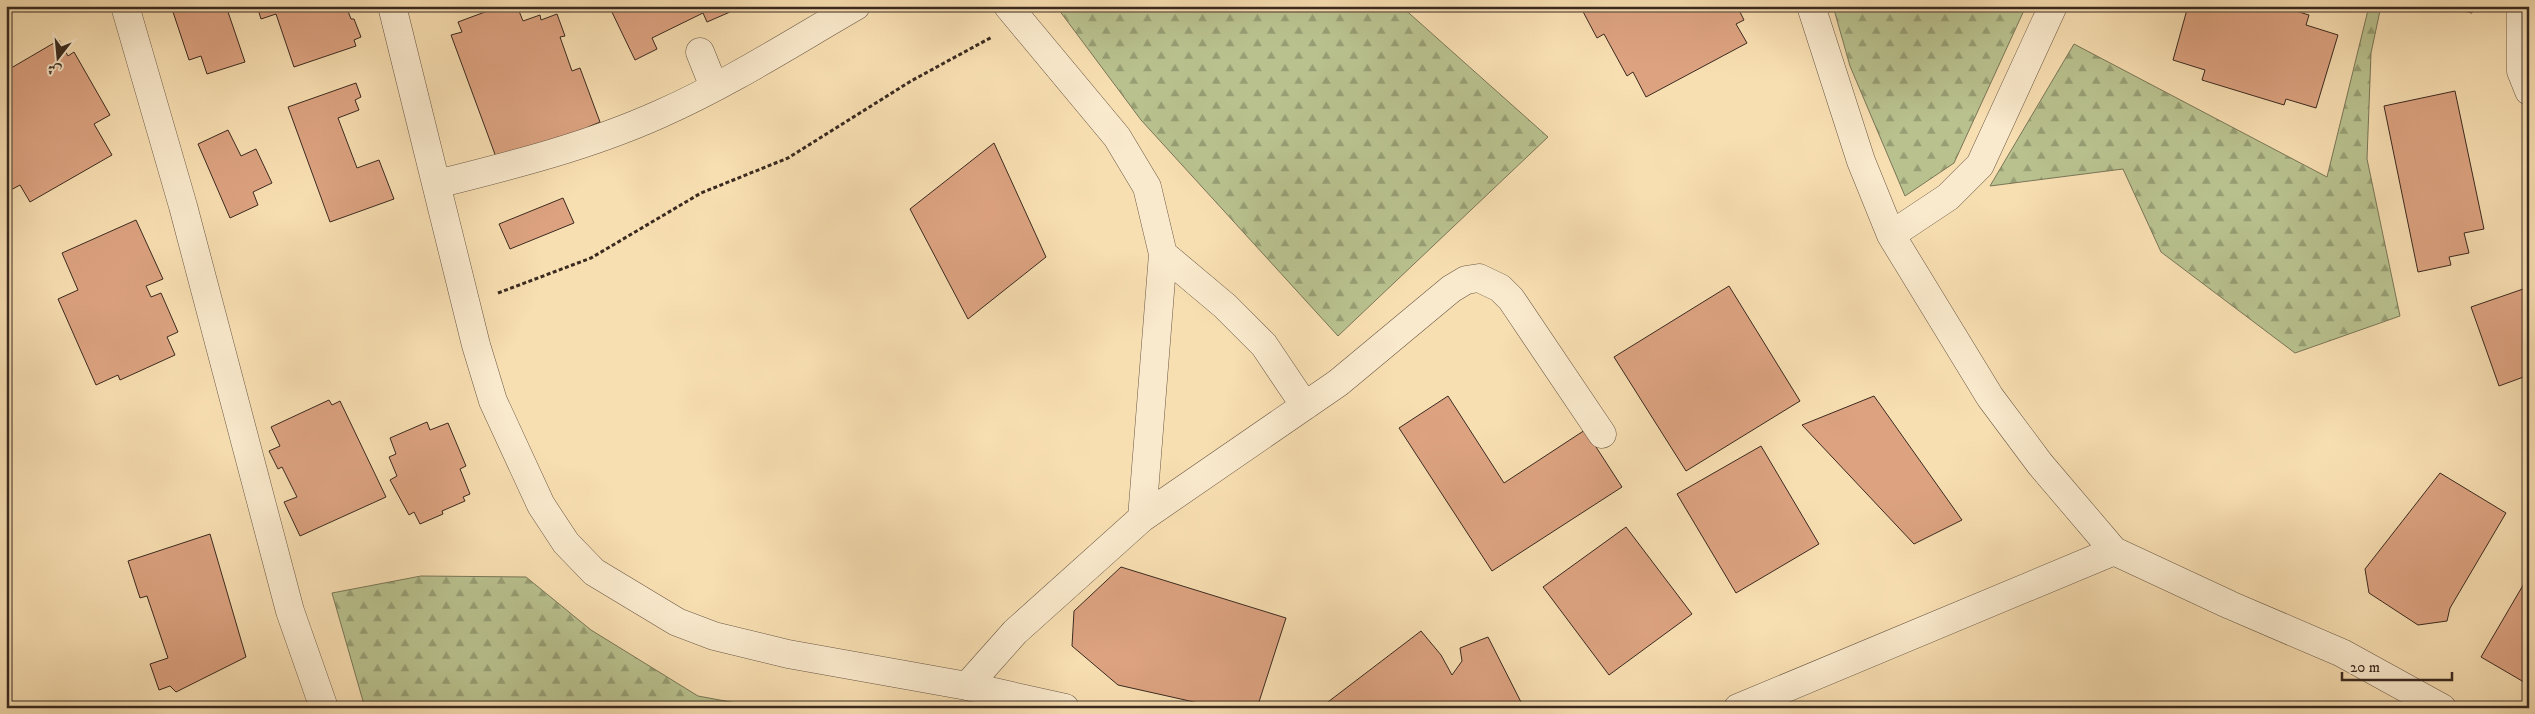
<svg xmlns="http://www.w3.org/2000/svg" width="2535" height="714" font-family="'IM FELL DW Pica',Amiri,serif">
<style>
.forest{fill:url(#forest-firs);stroke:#7a7658}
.building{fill:#dda381;stroke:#3a2a20}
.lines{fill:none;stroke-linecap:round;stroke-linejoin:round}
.minor-casing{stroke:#6a5744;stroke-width:29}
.path{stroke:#3a2a20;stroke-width:3;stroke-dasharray:4 2.5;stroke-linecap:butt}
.minor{stroke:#faeacd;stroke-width:28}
</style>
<defs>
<pattern id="forest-firs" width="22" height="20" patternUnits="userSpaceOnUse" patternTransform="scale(1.25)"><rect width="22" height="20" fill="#b9c28f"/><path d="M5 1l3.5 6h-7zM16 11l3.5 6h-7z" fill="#979e74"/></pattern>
</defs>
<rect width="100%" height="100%" fill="#f8dfb2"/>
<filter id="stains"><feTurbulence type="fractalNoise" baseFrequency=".004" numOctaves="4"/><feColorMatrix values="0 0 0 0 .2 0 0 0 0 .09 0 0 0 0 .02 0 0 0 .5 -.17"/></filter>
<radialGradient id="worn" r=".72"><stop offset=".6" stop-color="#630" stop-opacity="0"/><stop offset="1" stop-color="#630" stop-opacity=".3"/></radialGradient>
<path class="forest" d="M1056,6H1401L1548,137L1338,336L1141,120Z
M1833,6H2026L1954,163L1905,196L1850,66Z
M2369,6H2381L2371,53L2367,159L2400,316L2295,353L2161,252L2123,169L1990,186L2074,44L2327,177Z
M421,576L526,577L591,630L698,696L763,708H365L332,593Z"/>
<path class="building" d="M171,6H226L245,62L207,74L201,56L189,60Z
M257,6H346L351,19H354L361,37L354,40L356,46L294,67L276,14L261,19Z
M501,6H517L523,21L540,15L541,20L557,14L565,36L560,37L572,71L580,68L600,122L588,127L591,132L496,157L451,35L462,32L458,22Z
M609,6H727L730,12L707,22L703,13L652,38L657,49L635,60Z
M1580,6H1737L1744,20L1736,24L1747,43L1646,97L1633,72L1627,76L1604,34L1597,38Z
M2188,6H2279L2309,15L2306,25L2338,35L2316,108L2286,99L2284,105L2202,80L2205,70L2173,60Z
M2442,6H2474L2472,13Z
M59,40L68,56L74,52L110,115L94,124L112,155L30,202L20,185L9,191L6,187V71Z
M356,83L361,97L355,100L359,110L338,118L357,168L379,160L394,199L330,222L288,107Z
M2455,91L2484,229L2464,233L2469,253L2449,257L2451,265L2418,272L2384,106Z
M228,130L241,156L256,149L272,183L253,192L258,205L230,218L198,144Z
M994,143L1046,257L968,319L910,209Z
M563,198L574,223L510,249L499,224Z
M136,220L163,279L146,286L151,297L161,293L178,332L167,337L175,355L120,380L118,375L96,385L58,299L78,290L62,253Z
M1729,286L1800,401L1686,471L1614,357Z
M2529,287V375L2499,386L2471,307Z
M1448,396L1504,483L1585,430L1622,487L1492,571L1399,428Z
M1874,396L1962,520L1914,544L1802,425Z
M329,400L332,405L340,401L386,497L300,536L284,502L297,497L282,467L278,469L269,451L280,446L271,427Z
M427,422L430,430L448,423L466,466L460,469L470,494L463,497L465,501L442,511L443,514L420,524L414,512L409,515L390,480L397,476L389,457L396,454L390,438Z
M1761,446L1819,544L1736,593L1677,494Z
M2440,473L2506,513L2450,608L2447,621L2418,625L2369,593L2365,569Z
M1626,527L1692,614L1609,675L1543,587Z
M210,534L246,657L176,692L170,686L159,690L150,664L168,658L147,596L140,598L128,561Z
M1121,567L1286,618L1257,708H1221L1118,685L1072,646L1074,611Z
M2529,575V685L2481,657Z
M1421,631L1441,655L1452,675L1462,661L1460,648L1488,637L1524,708H1326L1324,705Z"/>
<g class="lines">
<g class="minor-casing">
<path id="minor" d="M125,6L183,206L290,611L324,708
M392,6L476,345L493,401L541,505L566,543L594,572L677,622L714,636L788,654L967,686L1065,708
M1811,6L1861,161L1891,235L1990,397L2040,464L2114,551L2230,605L2342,653L2442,708
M2521,6V71L2529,91
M700,52L714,87
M437,184C513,165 589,146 660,114C728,84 792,43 856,6
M1891,235L1948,197L1980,165L2053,6
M1163,254L1225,306L1264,345L1305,406
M1142,518L1338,383L1451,289L1466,280L1479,278L1500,288L1511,299L1602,434
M967,686L1015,632L1142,518L1163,254L1147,187L1117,137L1008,6
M1738,708L2114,551"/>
</g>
<path class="path" d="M6,7L7,6
M498,293L591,258L701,193L788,158L911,81L992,37"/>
<use href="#minor" class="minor"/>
</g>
<rect width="2535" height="714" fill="none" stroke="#f8dfb2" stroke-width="25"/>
<rect x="8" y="8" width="2520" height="699" fill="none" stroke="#3a2a20" stroke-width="2.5"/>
<rect x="12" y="12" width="2510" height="689" fill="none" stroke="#3a2a20"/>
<g transform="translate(58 58) rotate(196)" stroke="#faeacd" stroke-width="4" paint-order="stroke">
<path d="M0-4L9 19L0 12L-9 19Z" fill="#3a2a20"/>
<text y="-8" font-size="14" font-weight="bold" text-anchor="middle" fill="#3a2a20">ش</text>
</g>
<path d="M2342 672v8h110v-8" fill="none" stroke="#3a2a20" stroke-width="2.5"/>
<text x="2350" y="672" font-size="15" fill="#3a2a20" stroke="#faeacd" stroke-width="4" paint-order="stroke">20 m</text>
<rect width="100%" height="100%" filter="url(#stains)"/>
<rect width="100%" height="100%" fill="url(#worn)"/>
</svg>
